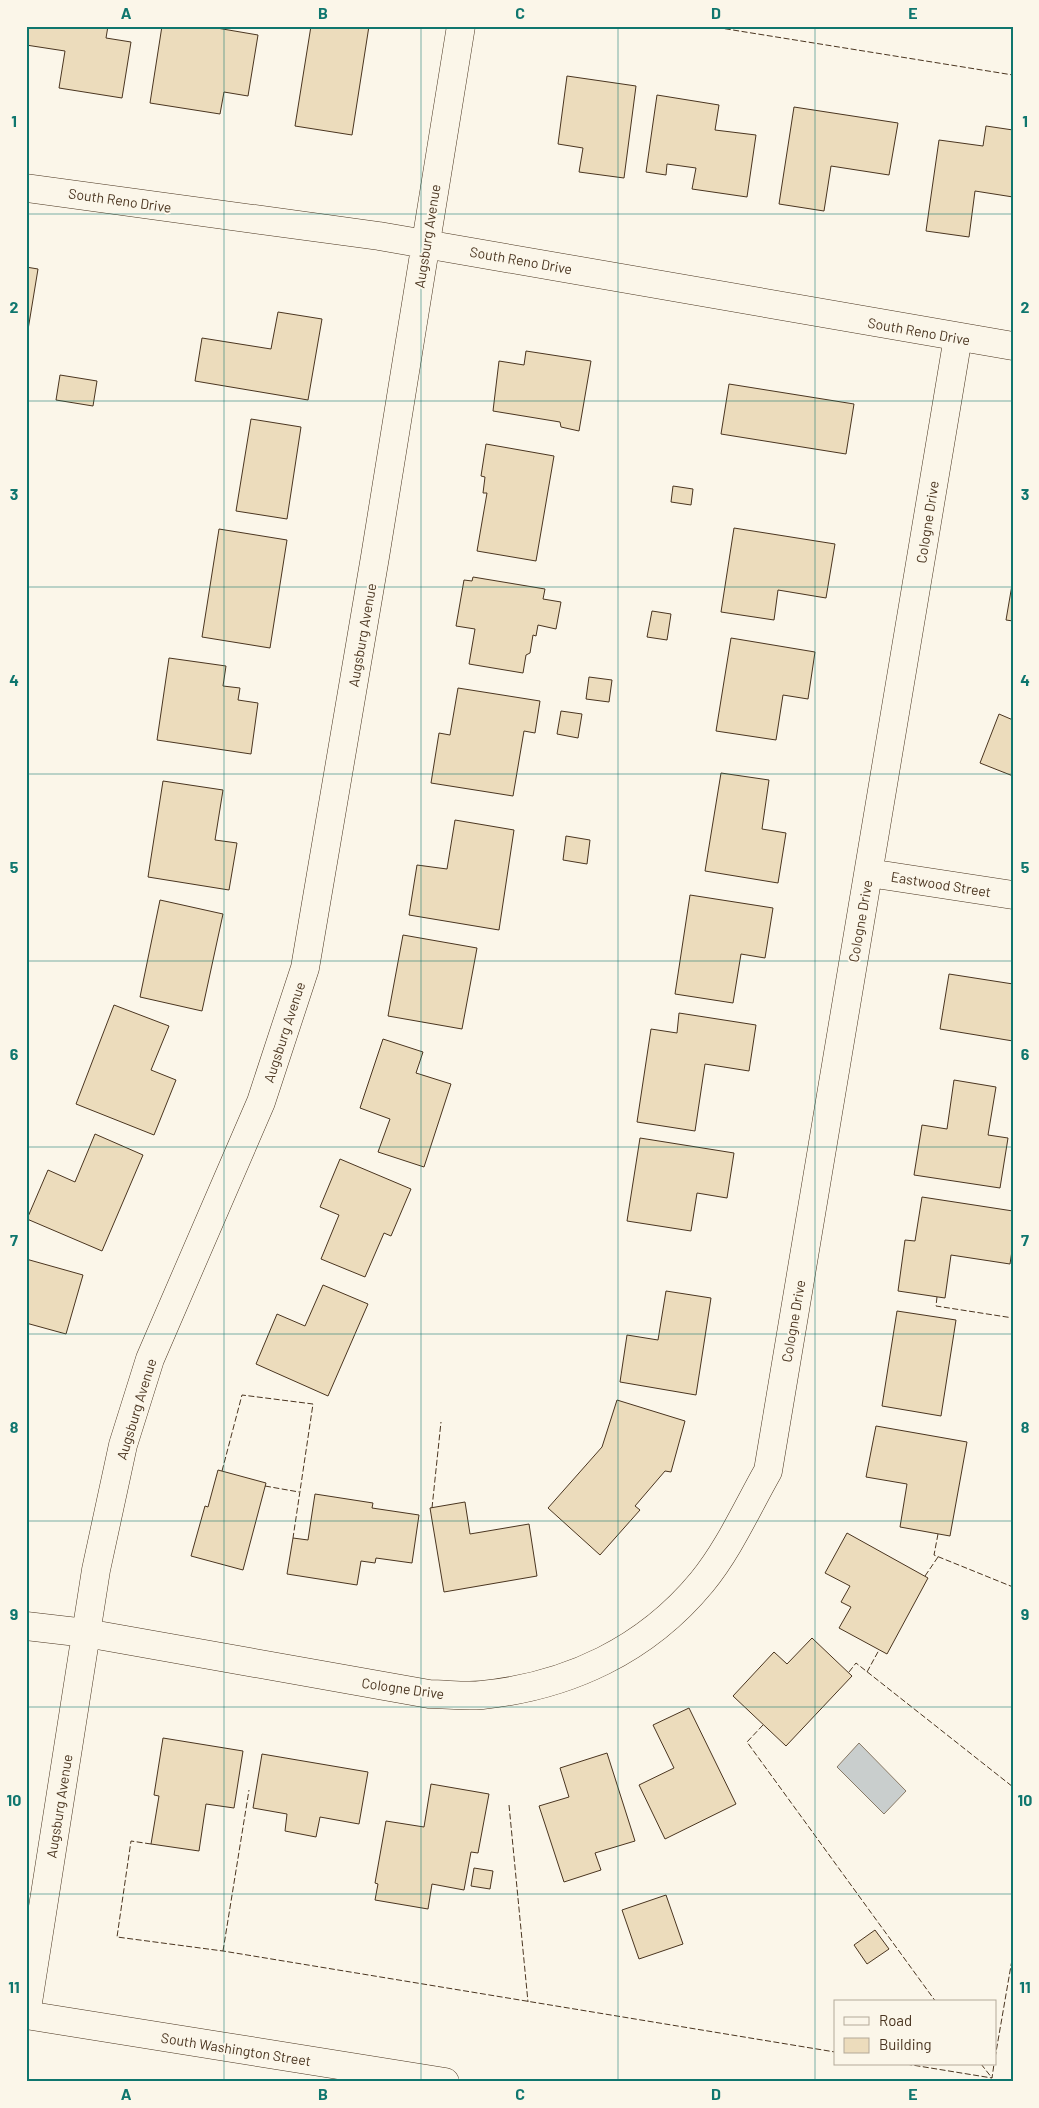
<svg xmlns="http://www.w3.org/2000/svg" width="1039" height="2108" font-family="Barlow,sans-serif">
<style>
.water{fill:#c9cecd;stroke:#887966}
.building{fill:#ecdcbc;stroke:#4a3520}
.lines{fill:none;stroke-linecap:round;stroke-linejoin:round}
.minor-casing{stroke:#4a3520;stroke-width:29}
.tertiary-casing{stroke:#4a3520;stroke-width:29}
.minor{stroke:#fbf6e9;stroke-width:28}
.tertiary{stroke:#fbf6e9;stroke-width:28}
.fence{stroke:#4a3520;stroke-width:1;stroke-dasharray:6 2.5;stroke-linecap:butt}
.grid{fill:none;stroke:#0f766e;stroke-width:1;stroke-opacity:0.55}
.labels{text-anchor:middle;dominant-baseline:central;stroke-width:4;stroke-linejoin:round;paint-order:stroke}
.street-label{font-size:14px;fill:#4a3520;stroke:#fbf6e9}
.neatline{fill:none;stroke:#0f766e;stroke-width:2}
.grid-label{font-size:16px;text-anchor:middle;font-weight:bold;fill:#0f766e}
</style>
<rect width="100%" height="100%" fill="#fbf6e9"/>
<path class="water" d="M859,1743L906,1791L884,1814L837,1767Z"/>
<path class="building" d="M26,26H108L106,38L131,42L122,98L59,88L65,51L26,45Z
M162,26H205L258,35L248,96L224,92L220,114L150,103Z
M311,26H369L352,135L295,126Z
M567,76L636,86L624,178L579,172L583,148L558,144Z
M657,95L719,105L715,130L756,135L747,197L692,189L696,168L667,164L666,175L646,172Z
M794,107L898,123L889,175L831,166L824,211L779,204Z
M986,126L1013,130V197L975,191L969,237L926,231L939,140L983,146Z
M26,267L38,269L26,342Z
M278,312L322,319L308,400L195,381L202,338L271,349Z
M526,351L591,361L579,431L561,427L560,422L493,411L499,361L524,365Z
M60,375L97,381L93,406L56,400Z
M729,384L854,404L846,454L721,434Z
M251,419L301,427L287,519L236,511Z
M486,444L554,456L536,561L477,551L487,493H483L485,477L481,476Z
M673,486L693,489L691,505L671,502Z
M734,528L835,544L826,598L778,590L774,620L721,612Z
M219,529L287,540L270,648L202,637Z
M473,577L545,589L543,599L561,602L556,629L538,625L536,636L533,635L530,653L526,655L523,673L469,664L475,629L456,626L464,580L472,581Z
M1013,579V621L1006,620Z
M652,611L671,614L667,640L647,637Z
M731,638L815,652L808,699L783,695L776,740L716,731Z
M169,658L226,666L223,686L240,688L238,700L258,703L251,754L157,740Z
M589,677L612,680L609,702L586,699Z
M458,688L540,701L535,733L524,731L513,796L431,783L439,733L450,735Z
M561,711L582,714L578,738L557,734Z
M999,714L1013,720V776L980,763Z
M721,773L769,780L762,829L786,833L778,883L705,871Z
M163,781L223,790L215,840L237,843L229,890L148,877Z
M455,820L514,830L499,930L409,915L417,865L447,869Z
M566,836L590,840L587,864L563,860Z
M690,895L773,908L765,958L741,954L733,1003L675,994Z
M160,900L223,914L202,1011L140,997Z
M403,935L477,948L462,1029L388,1016Z
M949,974L1013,984V1041L940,1029Z
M114,1005L169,1026L151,1070L176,1080L154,1135L76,1104Z
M679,1013L756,1025L749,1071L705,1064L695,1131L637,1122L651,1029L677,1033Z
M383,1039L423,1052L416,1073L451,1084L424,1167L378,1152L390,1119L360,1108Z
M954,1080L996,1087L988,1135L1008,1138L1000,1188L914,1175L922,1125L947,1129Z
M95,1134L143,1155L102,1251L27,1219L48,1170L75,1182Z
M640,1138L734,1153L727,1198L697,1193L691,1231L627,1221Z
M340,1159L411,1189L391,1236L384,1233L365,1277L321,1259L339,1215L320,1207Z
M922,1197L1013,1211V1244L1010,1264L951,1255L945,1298L898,1291L905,1240L915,1241Z
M26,1259L83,1275L66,1334L26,1323Z
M323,1285L368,1304L328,1396L256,1364L277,1314L305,1326Z
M666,1291L711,1298L696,1395L620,1382L627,1335L658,1340Z
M897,1311L956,1320L941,1416L882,1406Z
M617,1400L685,1421L671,1472L665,1471L635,1506L640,1510L600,1555L548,1508L602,1447Z
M876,1426L967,1442L950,1536L900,1527L907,1484L866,1477Z
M218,1470L266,1483L243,1570L191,1556L205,1506L208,1507Z
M315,1494L373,1503L372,1508L419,1515L412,1563L376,1558L375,1563L361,1561L357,1585L287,1574L293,1538L308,1540Z
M465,1502L470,1534L529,1524L537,1576L444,1592L430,1508Z
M847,1533L928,1578L887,1654L839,1628L851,1607L841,1602L850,1586L825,1573Z
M812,1638L852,1676L786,1746L733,1696L774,1652L787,1664Z
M689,1708L736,1804L665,1839L639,1785L674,1768L653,1725Z
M163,1738L243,1751L234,1808L206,1804L199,1851L151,1844L159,1796L154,1795Z
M607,1753L635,1841L595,1853L601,1870L564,1882L539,1806L569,1797L560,1768Z
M262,1754L368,1772L359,1824L320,1817L316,1837L285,1831L287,1814L253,1808Z
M431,1784L489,1794L478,1853L471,1852L464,1890L432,1884L428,1909L375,1900L378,1884L375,1883L386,1821L424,1827Z
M474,1868L493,1871L490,1889L471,1886Z
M666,1895L683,1944L639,1959L622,1910Z
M875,1930L889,1949L867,1964L854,1945Z"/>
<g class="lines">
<g class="minor-casing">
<path id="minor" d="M26,188L379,236L1013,346
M869,873L1013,895
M26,1626L86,1633L429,1694C447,1694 465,1697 482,1695C569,1686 646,1650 702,1582C729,1549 747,1508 768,1471L958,337
M26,2015L96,1570L123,1445L150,1359L261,1102L305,968L375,557L461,26"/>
</g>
<g class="tertiary-casing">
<path id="tertiary" d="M26,2015L445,2082"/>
</g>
<use href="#minor" class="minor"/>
<use href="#tertiary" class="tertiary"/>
<path class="fence" d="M708,26L1013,75
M937,1297L936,1306L1013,1318
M222,1471L242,1395L313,1404L293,1538
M265,1486L299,1492
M432,1508L441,1422
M938,1534L934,1555L1013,1587
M925,1576L938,1557
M849,1672L856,1663L1013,1787
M867,1672L879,1650
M763,1725L747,1742L936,2002
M509,1805L528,2002
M151,1844L131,1841L117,1937L223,1951L835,2052
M223,1951L249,1790
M995,2058L1013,1954
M906,2064L992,2078L994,2064
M981,2064L992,2078"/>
</g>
<path class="grid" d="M224,26V2082M421,26V2082M618,26V2082M815,26V2082M26,214H1013M26,401H1013M26,587H1013M26,774H1013M26,961H1013M26,1147H1013M26,1334H1013M26,1521H1013M26,1707H1013M26,1894H1013"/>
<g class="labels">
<g class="street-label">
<text transform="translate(120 200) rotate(8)">South Reno Drive</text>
<text transform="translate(427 236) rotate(-81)">Augsburg Avenue</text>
<text transform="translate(521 260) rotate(10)">South Reno Drive</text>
<text transform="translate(919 331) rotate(10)">South Reno Drive</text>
<text transform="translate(927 522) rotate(-81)">Cologne Drive</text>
<text transform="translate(362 635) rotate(-80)">Augsburg Avenue</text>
<text transform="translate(941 884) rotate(9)">Eastwood Street</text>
<text transform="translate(860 921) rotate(-80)">Cologne Drive</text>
<text transform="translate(284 1032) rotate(-72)">Augsburg Avenue</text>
<text transform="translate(793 1321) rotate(-80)">Cologne Drive</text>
<text transform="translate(136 1409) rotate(-73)">Augsburg Avenue</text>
<text transform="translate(403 1688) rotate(8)">Cologne Drive</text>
<text transform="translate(59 1806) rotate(-81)">Augsburg Avenue</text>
<text transform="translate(236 2049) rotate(9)">South Washington Street</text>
</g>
</g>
<rect width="1039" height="2108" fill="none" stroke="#fbf6e9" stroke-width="55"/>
<rect x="834" y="2000" width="162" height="65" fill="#fbf6e9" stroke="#b4a999"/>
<rect x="844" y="2017" width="25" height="8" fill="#fbf6e9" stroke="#b4a999"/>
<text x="879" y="2026" font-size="15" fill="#4a3520">Road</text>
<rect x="844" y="2038" width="25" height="15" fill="#ecdcbc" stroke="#b4a999"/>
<text x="879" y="2050" font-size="15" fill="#4a3520">Building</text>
<rect x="28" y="28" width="984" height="2052" class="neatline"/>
<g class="grid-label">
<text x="126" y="19">A</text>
<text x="323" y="19">B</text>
<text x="520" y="19">C</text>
<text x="716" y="19">D</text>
<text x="913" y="19">E</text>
<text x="14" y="127">1</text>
<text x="1025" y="127">1</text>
<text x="14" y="313">2</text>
<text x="1025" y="313">2</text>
<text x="14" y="500">3</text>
<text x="1025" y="500">3</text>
<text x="14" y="686">4</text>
<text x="1025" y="686">4</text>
<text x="14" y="873">5</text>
<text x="1025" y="873">5</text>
<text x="14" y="1060">6</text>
<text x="1025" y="1060">6</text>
<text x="14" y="1246">7</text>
<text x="1025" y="1246">7</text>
<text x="14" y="1433">8</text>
<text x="1025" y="1433">8</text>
<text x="14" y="1620">9</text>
<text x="1025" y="1620">9</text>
<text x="14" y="1806">10</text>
<text x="1025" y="1806">10</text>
<text x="14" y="1993">11</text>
<text x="1025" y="1993">11</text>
<text x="126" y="2100">A</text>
<text x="323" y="2100">B</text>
<text x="520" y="2100">C</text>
<text x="716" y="2100">D</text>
<text x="913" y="2100">E</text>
</g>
</svg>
